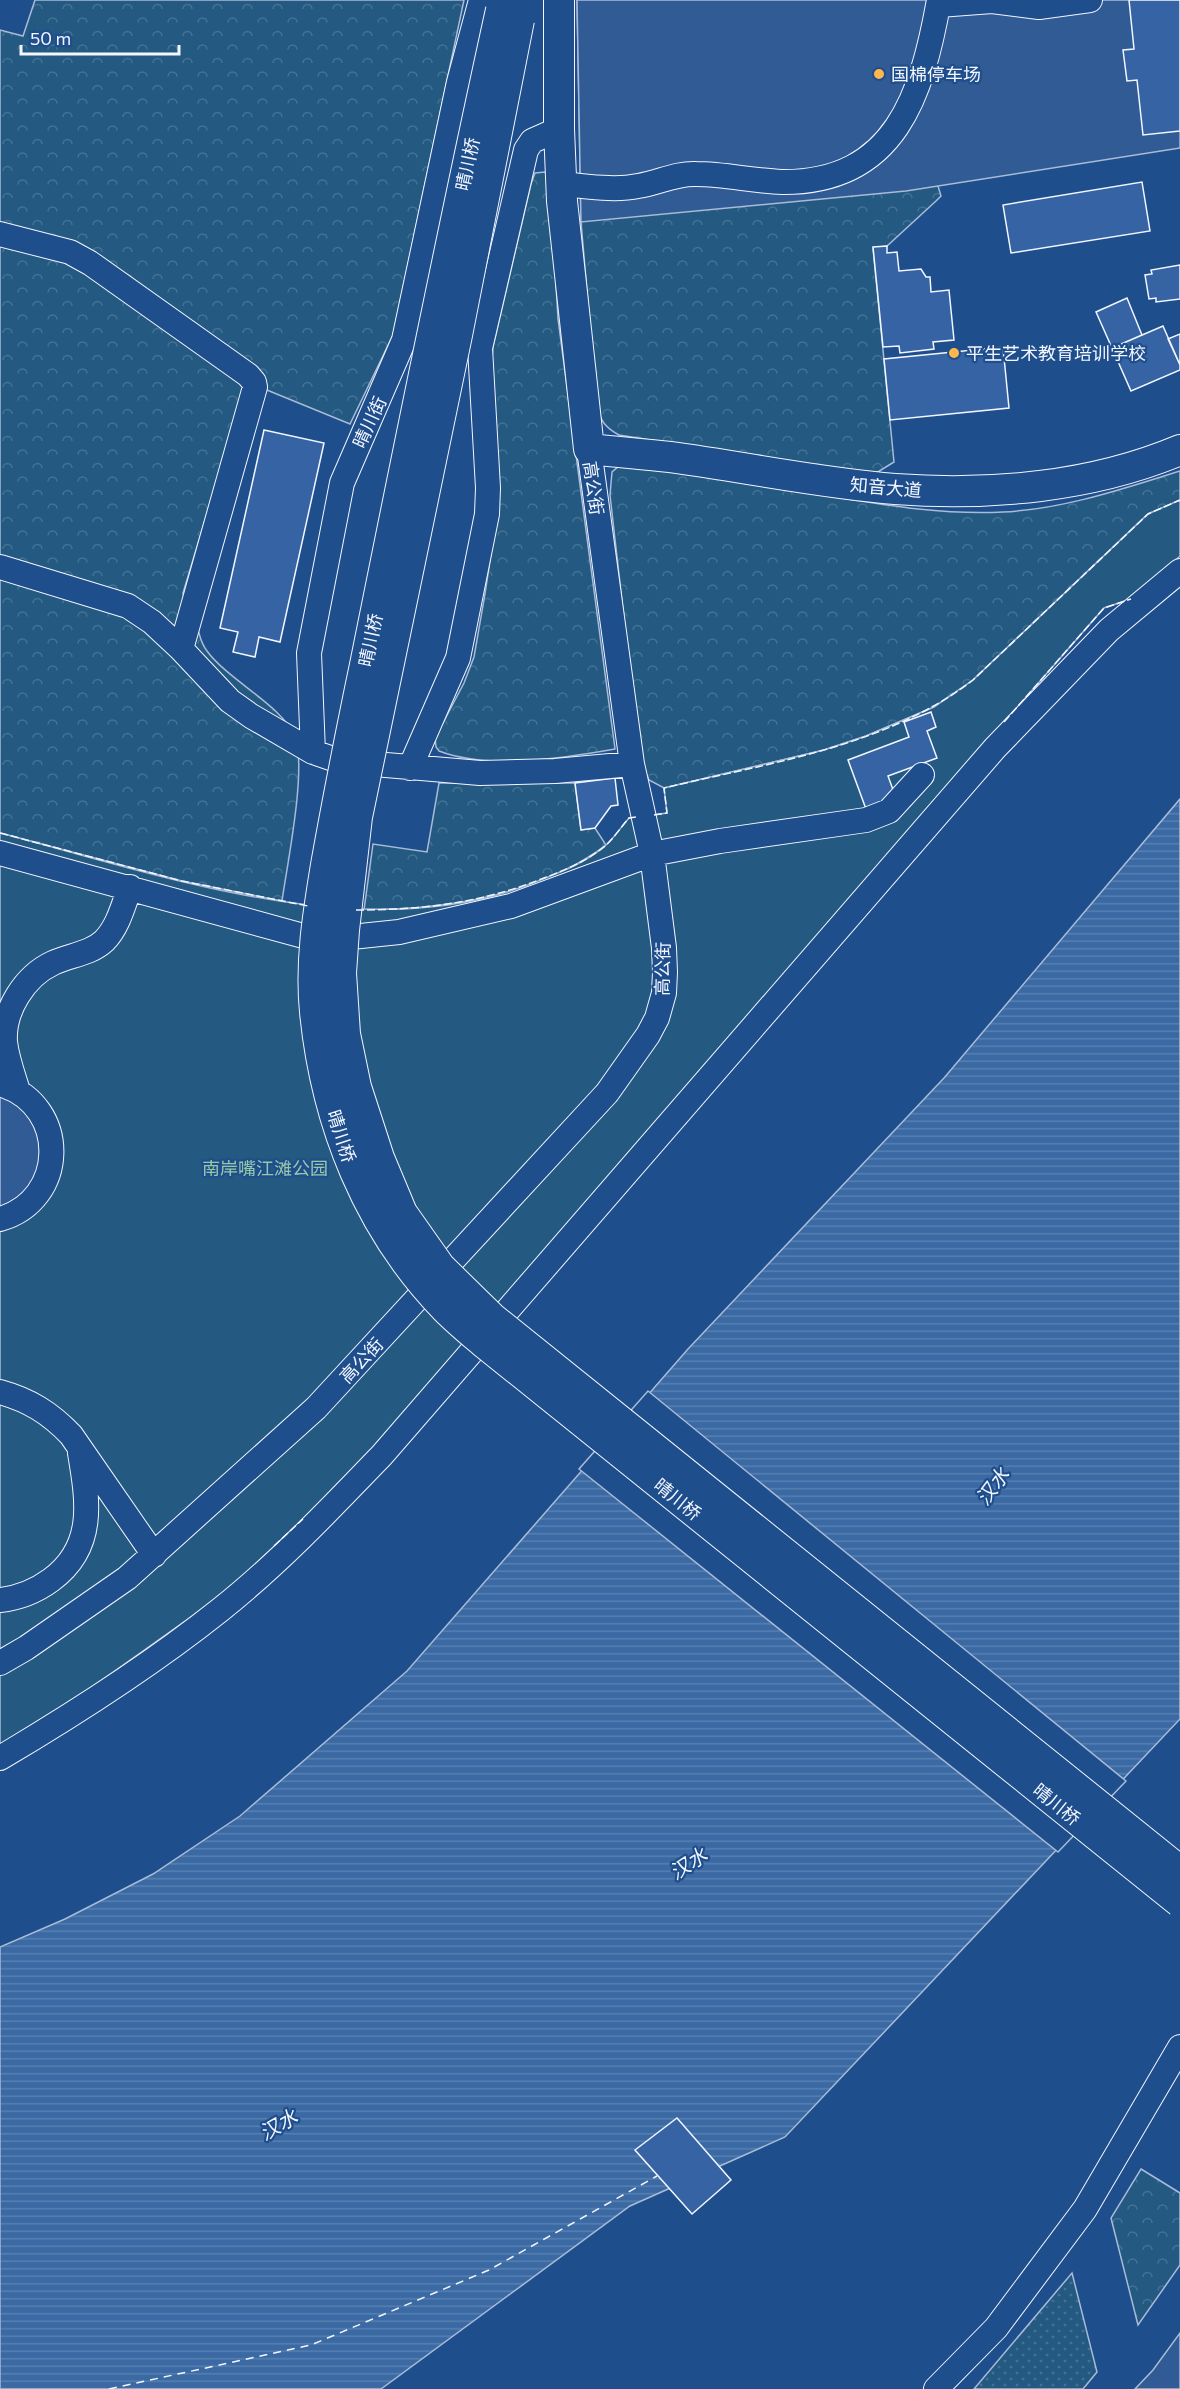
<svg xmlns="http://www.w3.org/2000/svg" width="1180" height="2389" font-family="Commissioner,'Noto Sans SC',sans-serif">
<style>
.grass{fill:url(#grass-dots);stroke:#a8bbd7;stroke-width:1.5}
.forest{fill:url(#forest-crowns);stroke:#a8bbd7;stroke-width:1.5}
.green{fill:#245a82;stroke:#a8bbd7;stroke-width:1.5}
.parking{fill:#305b95;stroke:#a8bbd7;stroke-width:1.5}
.water{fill:url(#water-rules);stroke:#a8bbd7;stroke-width:1.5}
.pier{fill:#1f4e8c;stroke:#a8bbd7;stroke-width:1.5}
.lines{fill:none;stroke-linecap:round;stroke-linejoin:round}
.ferry{stroke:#f2f6ff;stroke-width:1.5;stroke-dasharray:8 6;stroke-linecap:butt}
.building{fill:#3563a3;stroke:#f2f6ff;stroke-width:1.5}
.minor-casing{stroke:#f2f6ff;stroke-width:26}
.major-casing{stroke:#f2f6ff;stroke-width:32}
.minor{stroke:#1f4e8c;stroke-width:24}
.major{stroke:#1f4e8c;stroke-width:30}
.major-bridge-casing{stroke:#f2f6ff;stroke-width:32;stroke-linecap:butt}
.major-bridge{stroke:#1f4e8c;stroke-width:30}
.fence{stroke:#f2f6ff;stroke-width:1.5;stroke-dasharray:8 3;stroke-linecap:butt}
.poi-dot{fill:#ffb74d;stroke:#1f4e8c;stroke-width:2}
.labels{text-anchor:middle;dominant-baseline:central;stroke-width:4.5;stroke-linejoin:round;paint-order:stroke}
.poi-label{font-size:18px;fill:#f2f6ff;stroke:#1f4e8c;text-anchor:start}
.street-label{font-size:18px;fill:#f2f6ff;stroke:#1f4e8c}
.park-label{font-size:18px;fill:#97c8a6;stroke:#1f4e8c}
.water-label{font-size:20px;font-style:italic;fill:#f2f6ff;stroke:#1f4e8c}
</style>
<defs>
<pattern id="grass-dots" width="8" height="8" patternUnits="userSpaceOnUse" patternTransform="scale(1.5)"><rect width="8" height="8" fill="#245a82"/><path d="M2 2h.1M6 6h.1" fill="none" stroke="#447295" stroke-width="1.8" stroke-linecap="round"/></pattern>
<pattern id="forest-crowns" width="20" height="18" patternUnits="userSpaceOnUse" patternTransform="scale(1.5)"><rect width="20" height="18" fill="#245a82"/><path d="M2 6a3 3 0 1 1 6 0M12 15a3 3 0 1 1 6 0" fill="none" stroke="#447295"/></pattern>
<pattern id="water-rules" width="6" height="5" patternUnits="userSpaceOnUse" patternTransform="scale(1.5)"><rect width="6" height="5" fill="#3b69a3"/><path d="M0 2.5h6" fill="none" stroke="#587fb1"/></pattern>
</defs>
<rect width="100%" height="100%" fill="#1f4e8c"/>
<path class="grass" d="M1072,2273L1097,2372L1083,2389H974Z"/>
<path class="forest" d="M35,0H464L393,335L350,424L262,388L246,384L183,593C185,611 187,608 195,622C200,632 199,641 207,651C228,680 284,707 295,737C307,769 287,865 282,901L182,881L0,833V30L23,36Z
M577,0L938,186L941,196L936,201L887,246L873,248L894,462L873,475L619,435C606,428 600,421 597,406L581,222Z
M545,172L550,179L558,319L615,749C565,758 488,770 439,751L436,747L435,738L464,683L474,657L485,594L495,527L491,371L493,347L531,184L535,173Z
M627,465C697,473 766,486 835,497C890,506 946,515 1003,512C1064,509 1122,489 1180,471V500L1148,514L973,680L934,707L866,736L824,750L664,788L649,780L640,760L610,495L612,472L618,467Z
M439,783H575L581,830L595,828L606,845C537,896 448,909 364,910L373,844L427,852Z
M1141,2169L1180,2193V2265L1138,2325L1111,2218Z"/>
<path class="green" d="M1180,500V556L1134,598L1104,608L708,1061L355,1470L226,1592L57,1712L0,1745V833C165,876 366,949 533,883C558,873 584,864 605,846C614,838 621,827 629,818L667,813L664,788L824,750L866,736L934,707L973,680L1148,514Z"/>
<path class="parking" d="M577,0H1180V148L906,191L581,222Z
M0,1077L58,1158L0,1226Z
M1180,2333V2389H1135L1153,2370Z"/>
<path class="water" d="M1180,799V1719L785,2137L630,2206L381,2389H0V1947L65,1919L153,1874L240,1816L407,1671L688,1349L944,1078Z"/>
<path class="pier" d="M648,1391L1126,1781L1058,1852L579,1469Z"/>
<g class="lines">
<path class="ferry" d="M109,2389L311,2345L489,2270L657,2176"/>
</g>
<path class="building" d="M1129,0H1180V131L1143,135L1137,80L1127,81L1123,50L1134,49Z
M1142,182L1150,231L1011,253L1003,205Z
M887,246V253L897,252L899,271L921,269L926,277H930L931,292L949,290L954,340L933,342L934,349L900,353L899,346L883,347L873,247Z
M1180,265V299L1156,302V298L1149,299L1145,275L1152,274L1151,270Z
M1127,298L1142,335L1112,348L1096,312Z
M1163,326L1180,365V370L1131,391L1112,348Z
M1180,334V365L1168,339Z
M1003,347L1009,408L890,420L884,359Z
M264,430L324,443L280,642L259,637L255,657L233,652L238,632L220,628Z
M931,712L936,727L927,731L937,758L888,776L896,798L866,809L848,760L909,737L904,722Z
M615,778L618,805L611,806L595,828L581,830L575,783Z
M677,2118L731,2180L692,2214L635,2150Z"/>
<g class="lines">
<g class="minor-casing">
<path id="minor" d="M939,5L992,1L1039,7L1090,0
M561,184C586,186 614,191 638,186C658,183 676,173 696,174C725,174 753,181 782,182C896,183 922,94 939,0
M0,234L70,252L90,263L248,375L254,382L255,387L181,649L230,701L251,716L313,752L339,761L480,773L555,771L632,764
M0,567L128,606L152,622L181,649
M313,752L309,653L342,483L404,340L459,82L481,0
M410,768L458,658L487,514L488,488L480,348L526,150L532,141L559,129
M0,853L307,937L332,939L399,932L511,906L652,854L720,841L866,820L889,811L922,775
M18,1091C13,1075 7,1059 5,1042C3,1010 25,976 53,963C70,955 90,954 104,941C118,927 123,906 130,887
M0,1219C67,1200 69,1107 3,1085
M0,1392C29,1400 50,1413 71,1435L154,1555
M0,1600C19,1598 36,1591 51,1580C96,1547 88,1501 80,1453
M0,1663L26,1648L127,1578L316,1408L607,1093L648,1035L657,1018L664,993L665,972L664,948L652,854L632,764L589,449
M0,1758C76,1713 151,1665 220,1610C279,1563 330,1509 382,1455L995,748L1109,630L1180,571
M936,2389L996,2328L1085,2209L1180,2047"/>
</g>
<g class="major-casing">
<path id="major" d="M559,0V129L562,201L589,449C616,452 643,454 670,457C745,467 819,483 895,489C990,496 1092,487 1180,450"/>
</g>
<use href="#minor" class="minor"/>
<use href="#major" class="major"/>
<g class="major-bridge-casing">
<path id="major-bridge" d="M501,10C453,228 409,446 365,665C351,732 338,798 326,865C318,914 310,962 315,1012C326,1123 368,1229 446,1309C458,1321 470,1331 483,1342L1180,1902
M519,20L457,335L357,817L344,930L341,973L345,1034L356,1087L379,1158L402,1213L440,1267L492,1318L1180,1871"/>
</g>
<use href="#major-bridge" class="major-bridge"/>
<path class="fence" d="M1004,722L1104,608L1131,599
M654,815L667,813L664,788C768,763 886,747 973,680L1148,514L1180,500
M0,833L182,881L308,906
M356,910C423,910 481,903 544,878C565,870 587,861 605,846C614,838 621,827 629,818L636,817
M274,1546L303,1519"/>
</g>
<g class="poi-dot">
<circle cx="879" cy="74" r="6"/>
<circle cx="954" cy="353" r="6"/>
</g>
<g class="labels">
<g class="poi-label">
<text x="891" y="74">国棉停车场</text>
<text x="966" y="353">平生艺术教育培训学校</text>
</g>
<g class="street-label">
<text transform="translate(467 164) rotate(-78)">晴川桥</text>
<text transform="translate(369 422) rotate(-65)">晴川街</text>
<text transform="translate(886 487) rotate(5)">知音大道</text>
<text transform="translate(594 488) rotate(82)">高公街</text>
<text transform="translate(370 640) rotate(-78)">晴川桥</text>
<text transform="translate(662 969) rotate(-89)">高公街</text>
<text transform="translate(342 1136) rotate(72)">晴川桥</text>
<text transform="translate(361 1360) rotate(-47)">高公街</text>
<text transform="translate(678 1499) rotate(39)">晴川桥</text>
<text transform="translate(1057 1804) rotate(39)">晴川桥</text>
</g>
<g class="park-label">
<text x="265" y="1168">南岸嘴江滩公园</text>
</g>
<g class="water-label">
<text transform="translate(992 1486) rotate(-53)">汉水</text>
<text transform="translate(688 1863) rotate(-33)">汉水</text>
<text transform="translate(278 2124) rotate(-30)">汉水</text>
</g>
</g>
<path d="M21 45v9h158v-9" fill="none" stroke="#f2f6ff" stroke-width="3"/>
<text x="30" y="45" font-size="18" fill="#f2f6ff" stroke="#1f4e8c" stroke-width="4.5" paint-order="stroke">50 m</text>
</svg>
